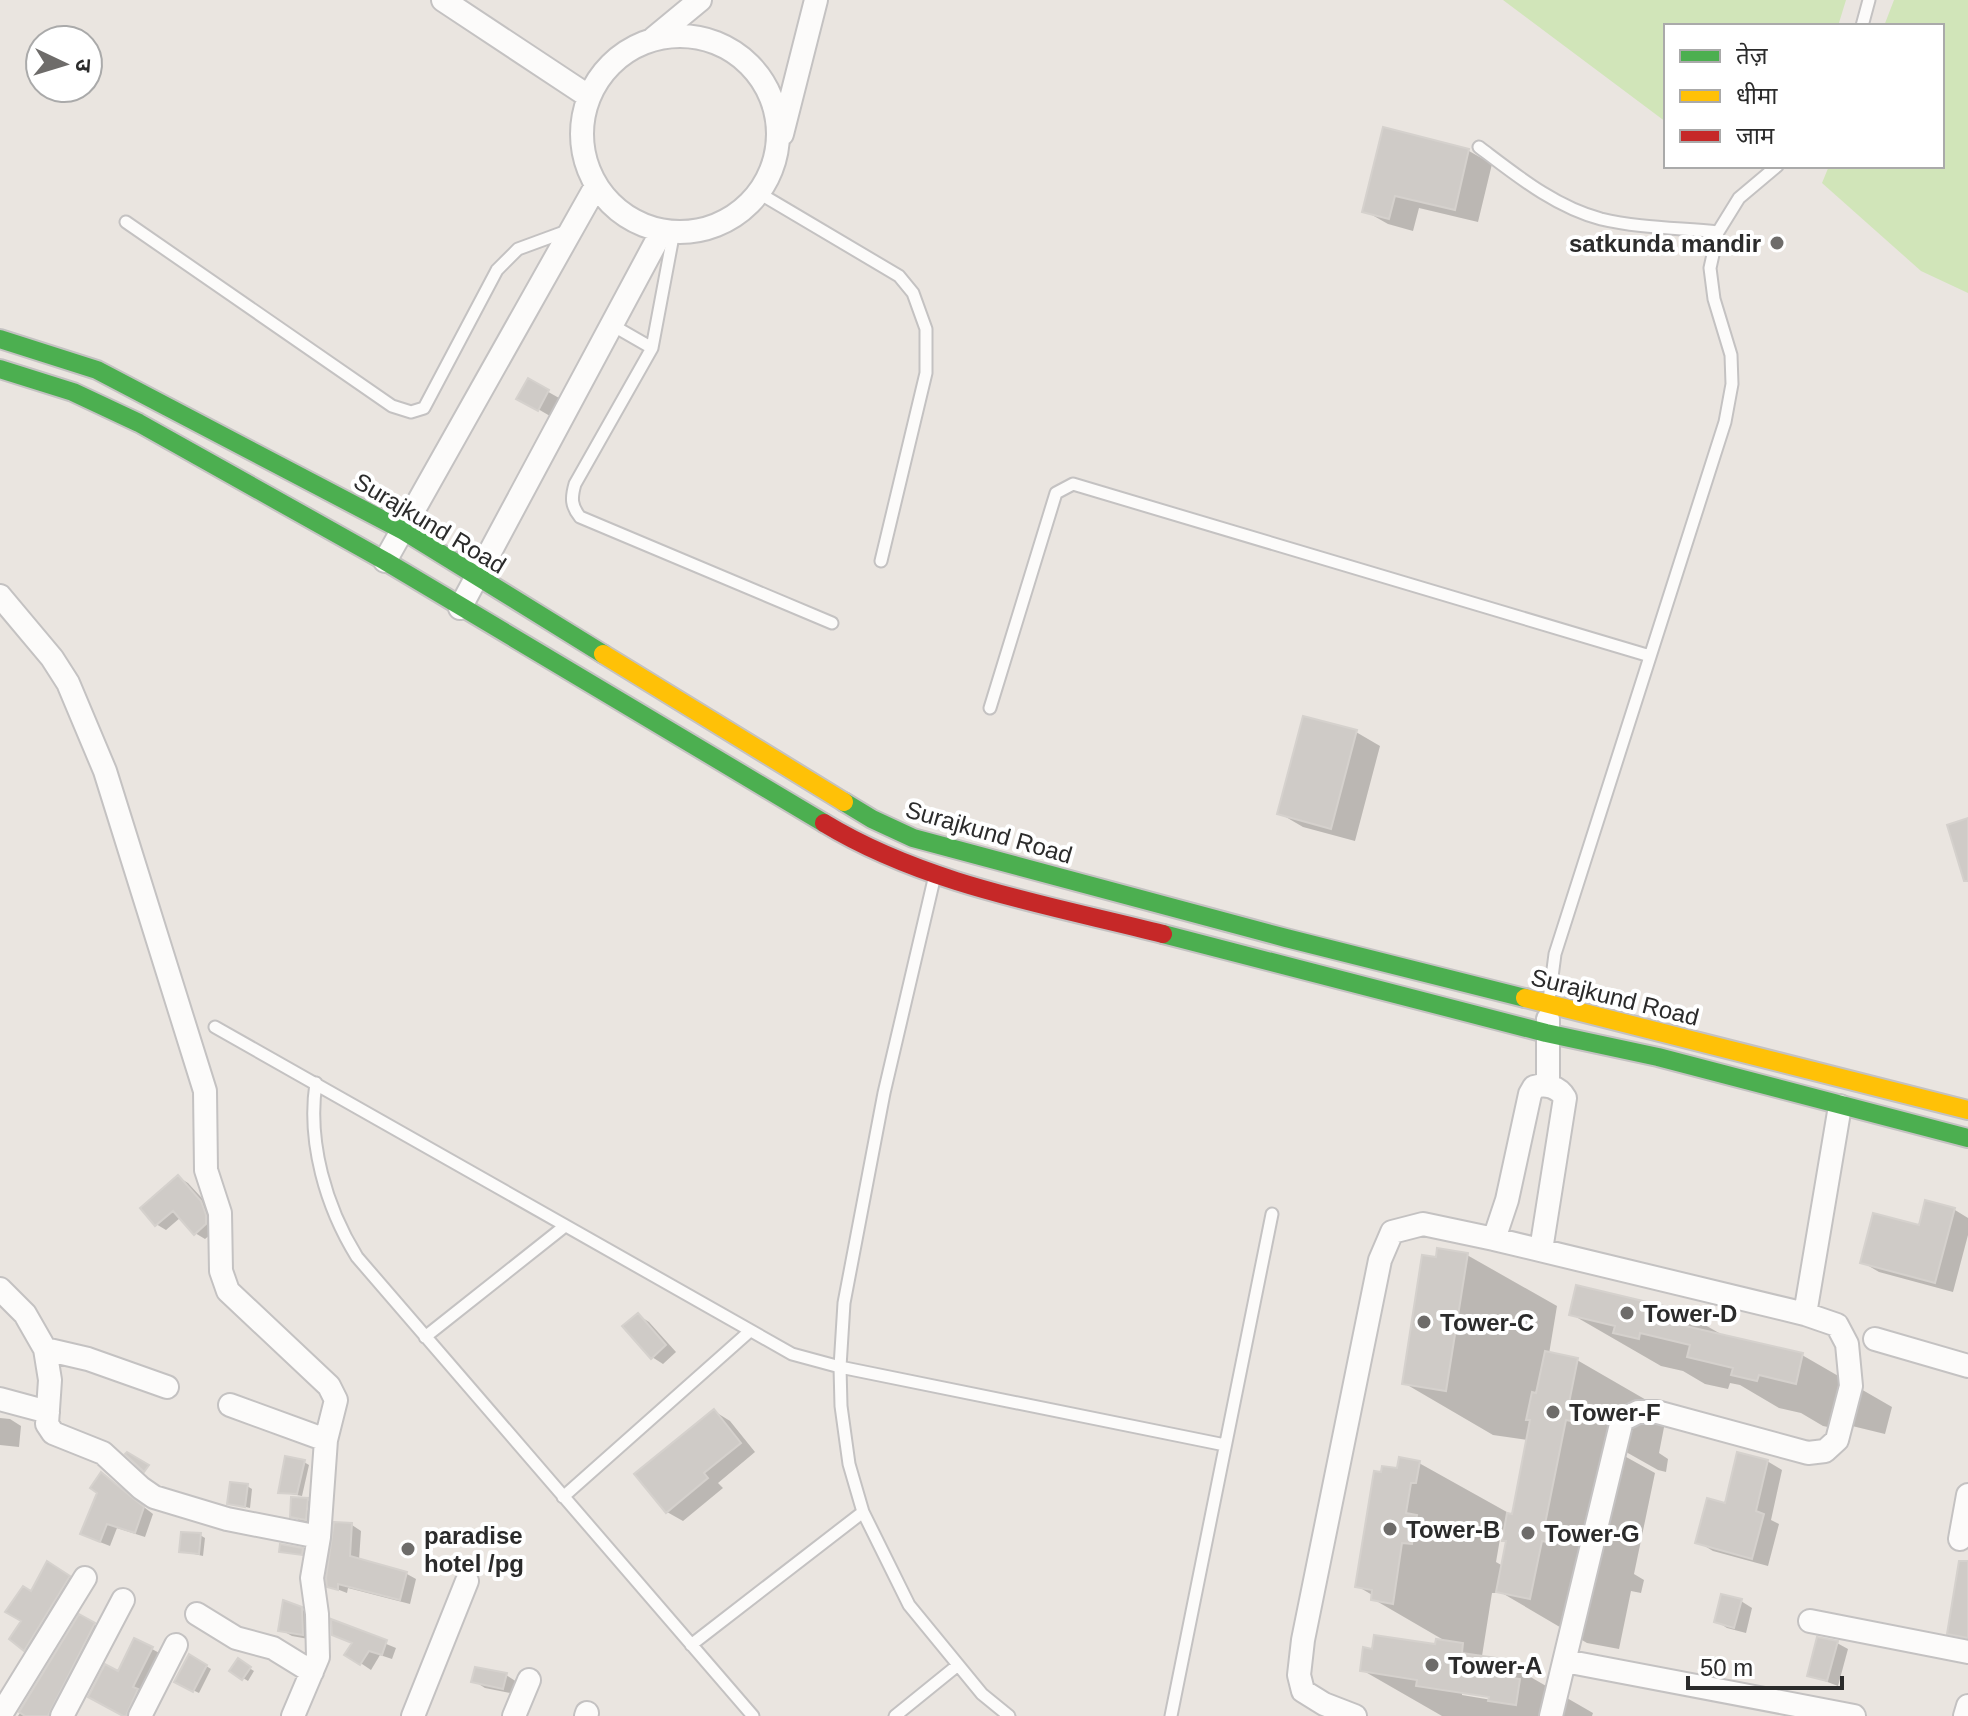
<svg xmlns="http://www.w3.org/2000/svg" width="1968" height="1716" font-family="Helvetica,'Noto Sans Devanagari',sans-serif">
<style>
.green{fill:#d1e5b9}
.shadow{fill:#0003;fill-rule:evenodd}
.building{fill:#cfcbc7;stroke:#d5d1cd;stroke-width:2}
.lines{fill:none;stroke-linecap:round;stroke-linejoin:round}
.lane-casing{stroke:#c4c2c2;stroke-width:15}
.street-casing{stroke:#c4c2c2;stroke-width:26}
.fast-casing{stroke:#c4c2c2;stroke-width:22}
.slow-casing{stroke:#c4c2c2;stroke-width:22}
.jam-casing{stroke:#c4c2c2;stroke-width:22}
.lane{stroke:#fcfbfa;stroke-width:11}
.street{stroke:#fcfbfa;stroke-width:22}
.fast{stroke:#4caf50;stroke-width:18}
.slow{stroke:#ffc107;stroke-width:18}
.jam{stroke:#c62828;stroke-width:18}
.poi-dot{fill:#6e6c6a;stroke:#fff;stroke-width:3}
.labels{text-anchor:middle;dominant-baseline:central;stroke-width:8;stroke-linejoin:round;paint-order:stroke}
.poi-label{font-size:24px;font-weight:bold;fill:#2b2b2b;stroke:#fff;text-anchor:start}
.street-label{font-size:24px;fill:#2b2b2b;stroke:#fff}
</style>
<rect width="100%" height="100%" fill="#eae5e0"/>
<path class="green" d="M1503,0H1846L1838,26H1666V122Z
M1894,0H1968V293L1921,271L1822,183L1829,166H1942V26H1884Z"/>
<path class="shadow" d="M1384,130L1469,151L1492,164L1478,222L1419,208L1413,231L1388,224L1365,211Z
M529,381L559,398L550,416L519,398Z
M1356,732L1380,746L1355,841L1303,827L1279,813Z
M178,1177L188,1183L211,1208L216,1230L205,1239L195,1233L181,1217L166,1230L156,1224Z
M1927,1203L1955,1210L1968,1218V1235L1953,1292L1879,1272L1862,1262L1920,1228Z
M1467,1255L1557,1306L1549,1354L1577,1360L1667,1412L1659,1453L1668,1459L1666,1472L1658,1470L1619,1448V1453L1655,1473L1634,1574L1644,1580L1641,1593L1631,1591L1619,1649L1587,1643L1502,1593H1492L1482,1656L1503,1661L1593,1713L1592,1716H1442L1362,1670L1447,1642L1373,1599L1374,1596L1357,1586L1399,1470L1419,1463L1514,1516L1528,1440L1493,1435L1404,1383L1437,1259ZM1501,1533L1505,1534L1504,1540L1507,1542L1503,1566L1496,1562ZM1462,1691L1499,1697L1498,1701L1462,1695Z
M1684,1313L1726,1337L1802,1355L1892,1407L1885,1434L1848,1425L1847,1431L1823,1426L1801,1413L1779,1408L1740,1385L1730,1383L1728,1389L1705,1384L1683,1371L1661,1366L1571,1314Z
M638,1315L649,1322L676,1352L663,1364L652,1357Z
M714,1411L730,1421L755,1452L718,1483L723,1488L683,1521L667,1512Z
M0,1418L10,1419L21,1426L19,1447L0,1445Z
M1767,1461L1782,1470L1771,1520L1779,1524L1768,1566L1713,1551L1698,1542L1726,1506Z
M304,1462L309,1465L302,1496L280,1492Z
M102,1475L153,1514L145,1537L117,1528L110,1546L92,1539Z
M247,1486L252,1489L250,1508L230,1503Z
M307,1500L318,1506L317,1525L304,1523L292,1516Z
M352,1525L361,1531L359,1560L407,1574L416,1579L410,1604L348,1588L347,1593L329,1586Z
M200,1535L205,1538L203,1556L181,1551Z
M48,1564L79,1583L35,1655L25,1649L23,1620L32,1594Z
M1741,1601L1752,1608L1746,1633L1727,1628L1716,1621Z
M301,1609L313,1616L314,1640L292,1636L281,1630Z
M80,1617L105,1631L76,1686L66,1680Z
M333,1622L396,1648L392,1659L380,1655L371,1670L347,1654L354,1644L333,1634Z
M1837,1643L1848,1649L1838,1686L1809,1675Z
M152,1649L163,1655L131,1716L91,1696Z
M190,1656L211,1669L199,1693L176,1682Z
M238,1661L254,1671L248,1681L232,1671Z
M506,1675L517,1682L515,1694L485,1688L474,1681Z
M33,1693L62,1711L60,1716H18Z"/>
<path class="building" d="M1383,127L1469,149L1455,210L1395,196L1389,219L1362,212Z
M528,378L549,390L538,411L516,399Z
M1303,716L1357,730L1331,829L1277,814Z
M1968,818V881H1964L1947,825Z
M178,1175L201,1201L206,1215V1224L194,1235L173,1211L155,1226L140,1208Z
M1925,1200L1955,1208L1935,1283L1860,1263L1873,1213L1919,1225Z
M1437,1248L1468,1253L1446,1391L1402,1384L1422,1255L1436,1257Z
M1576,1285L1685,1311L1681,1325L1803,1353L1796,1384L1759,1375L1757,1381L1731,1375L1733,1368L1687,1357L1690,1345L1640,1333L1639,1339L1613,1333L1615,1326L1569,1315Z
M638,1313L666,1345L651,1359L622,1326Z
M1545,1351L1578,1358L1569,1403L1580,1405L1576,1422L1566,1420L1545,1524L1555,1526L1552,1543L1542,1541L1530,1599L1496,1592L1506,1541H1502L1507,1513L1512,1514L1530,1420H1526L1532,1392L1536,1393Z
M714,1409L741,1443L704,1473L708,1478L666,1513L634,1474Z
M127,1452L149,1465L144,1472L125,1454Z
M1737,1452L1768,1460L1756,1511L1764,1514L1752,1559L1695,1543L1707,1498L1725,1503Z
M285,1456L305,1460L297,1494L278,1493Z
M1399,1457L1420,1461L1416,1483H1411L1406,1513L1417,1515L1412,1544L1402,1543L1393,1604L1371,1600L1372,1590L1355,1587L1374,1471L1381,1472L1382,1466L1397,1468Z
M101,1472L144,1507L135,1533L107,1524L100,1542L80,1534L97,1493L90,1488Z
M230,1482L248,1484L245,1507L227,1504Z
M291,1497L308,1498L306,1520L290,1517Z
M334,1522L352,1523L350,1556L407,1572L400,1600L338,1584V1590L327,1587L326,1578Z
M181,1532L201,1533L199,1554L179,1552Z
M280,1544L303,1548L302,1555L279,1552Z
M47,1561L70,1576L24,1651L9,1639L21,1621L5,1612L23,1586L31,1591Z
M1959,1561H1968V1638L1947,1634Z
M1721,1594L1742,1599L1734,1628L1714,1622Z
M283,1600L302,1607L303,1635L278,1631Z
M79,1614L95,1623L48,1716H25L19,1712Z
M331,1619L387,1640L382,1655L369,1651L360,1665L344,1655L352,1643L332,1635Z
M1374,1635L1435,1644L1436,1639L1463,1643L1462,1653L1504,1659L1501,1676L1520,1679L1516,1705L1488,1701L1489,1697L1416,1686L1417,1680L1360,1671L1363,1647L1372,1649Z
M1817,1637L1838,1641L1827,1681L1807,1676Z
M134,1638L153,1647L133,1687L138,1689L126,1716H123L88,1697L105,1664L118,1671Z
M189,1654L207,1665L193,1692L174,1682Z
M238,1658L251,1667L242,1680L229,1671Z
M475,1667L507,1673L503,1689L471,1682Z"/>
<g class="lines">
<g class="lane-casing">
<path id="lane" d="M1862,26L1869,0
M1479,147C1516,175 1555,207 1601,219C1639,228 1679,228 1718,232
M759,193L899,276L913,293L926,329V373L881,561
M126,222L392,406L411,412L424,408L497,270L518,249L567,231
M674,231L652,348L575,484C571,498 571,506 580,517L832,623
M612,325L652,348
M990,708L1056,493L1073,484L1650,656
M935,875L884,1093L844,1303L840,1367L841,1406L849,1464L863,1512L909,1605L982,1694L1009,1716
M1549,1000L1555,954L1725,422L1732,384L1731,355L1714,299L1710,268L1718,232L1739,198L1777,166
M215,1027L792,1354L840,1367L1225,1445
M316,1083C307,1142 326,1207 357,1257L753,1716
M425,1337L565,1226
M563,1497L750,1331
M691,1645L863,1512
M895,1716L958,1665
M1171,1716L1272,1214"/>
</g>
<g class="street-casing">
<path id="street" d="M443,0L588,96
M582 134a98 98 0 1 1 196 0a98 98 0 1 1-196 0Z
M654,38L700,0
M782,134L816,0
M385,561L596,186
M0,596L52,658L68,683L105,771L205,1091L206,1170L220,1213L221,1271L228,1291L329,1386L336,1400L326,1440L319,1537L312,1578L317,1614L318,1657L293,1716
M460,608L662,231
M1548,1019V1086
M1494,1239L1507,1200L1530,1094L1534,1087C1546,1083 1559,1087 1565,1098L1541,1250
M0,1289L25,1314L45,1349L50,1380L47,1424L53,1433L103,1453L141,1488L154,1497L227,1519L319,1537
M1805,1314L1840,1106
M1875,1339L1968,1366
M45,1349L88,1359L167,1387
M0,1399L48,1412
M230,1405L326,1440
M1960,1539L1968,1495
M197,1614L236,1638L273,1648L312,1672
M1810,1621L1968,1652
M1565,1661L1854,1716
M0,1716L85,1578
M62,1716L123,1600
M140,1716L176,1645
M413,1716L467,1581
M514,1716L529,1680
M586,1716L587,1713
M1355,1716L1324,1704L1303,1691L1299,1675L1303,1640L1380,1260L1392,1232L1423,1224L1494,1239L1805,1314L1837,1325L1847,1344L1851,1386L1837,1440L1825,1451L1808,1453L1657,1412H1638L1622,1420L1551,1716
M1965,1716L1968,1706"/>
</g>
<g class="fast-casing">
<path id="fast" d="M0,339L97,370L404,531L603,654
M0,369L73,392L139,423L385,561L824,823
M844,802L872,819L913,838L1286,938L1525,998
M1163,934L1546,1033L1658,1057L1968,1138"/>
</g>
<g class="slow-casing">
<path id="slow" d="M603,654L844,802
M1525,998L1968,1110"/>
</g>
<g class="jam-casing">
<path id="jam" d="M824,823C926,885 1049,905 1163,934"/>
</g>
<use href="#lane" class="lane"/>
<use href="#street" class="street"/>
<use href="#fast" class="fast"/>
<use href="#slow" class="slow"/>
<use href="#jam" class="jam"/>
</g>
<g class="poi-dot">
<circle cx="1777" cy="243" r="8"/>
<circle cx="1627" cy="1313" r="8"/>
<circle cx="1424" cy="1322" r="8"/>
<circle cx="1553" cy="1412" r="8"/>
<circle cx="1390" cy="1529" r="8"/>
<circle cx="1528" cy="1533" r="8"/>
<circle cx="408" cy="1549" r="8"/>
<circle cx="1432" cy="1665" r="8"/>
</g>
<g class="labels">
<g class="poi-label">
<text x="1761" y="243" text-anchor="end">satkunda mandir</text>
<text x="1643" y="1313">Tower-D</text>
<text x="1440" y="1322">Tower-C</text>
<text x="1569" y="1412">Tower-F</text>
<text x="1406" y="1529">Tower-B</text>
<text x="1544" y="1533">Tower-G</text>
<text x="424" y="1535">paradise<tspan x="424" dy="28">hotel /pg</tspan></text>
<text x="1448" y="1665">Tower-A</text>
</g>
<g class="street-label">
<text transform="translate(430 523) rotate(31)">Surajkund Road</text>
<text transform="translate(989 832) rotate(16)">Surajkund Road</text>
<text transform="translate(1615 997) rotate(14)">Surajkund Road</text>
</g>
</g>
<rect x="1664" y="24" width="280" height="144" fill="#ffffff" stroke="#aaaaaa" stroke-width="2"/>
<rect x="1680" y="50" width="40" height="12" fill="#4caf50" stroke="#aaaaaa" stroke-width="2"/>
<text x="1736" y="64" font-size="24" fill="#2b2b2b">तेज़</text>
<rect x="1680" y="90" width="40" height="12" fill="#ffc107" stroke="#aaaaaa" stroke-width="2"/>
<text x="1736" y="104" font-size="24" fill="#2b2b2b">धीमा</text>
<rect x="1680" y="130" width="40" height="12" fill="#c62828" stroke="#aaaaaa" stroke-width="2"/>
<text x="1736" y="144" font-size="24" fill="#2b2b2b">जाम</text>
<g transform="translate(64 64) rotate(94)"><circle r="38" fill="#ffffff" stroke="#aaaaaa" stroke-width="2"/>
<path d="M0-6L14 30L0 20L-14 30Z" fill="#6e6c6a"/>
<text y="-12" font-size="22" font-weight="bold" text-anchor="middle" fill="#2b2b2b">उ</text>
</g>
<path d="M1688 1676v12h154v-12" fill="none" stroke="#2b2b2b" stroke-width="4"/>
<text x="1700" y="1676" font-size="24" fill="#2b2b2b" stroke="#ffffff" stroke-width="6" paint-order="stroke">50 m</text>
</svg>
